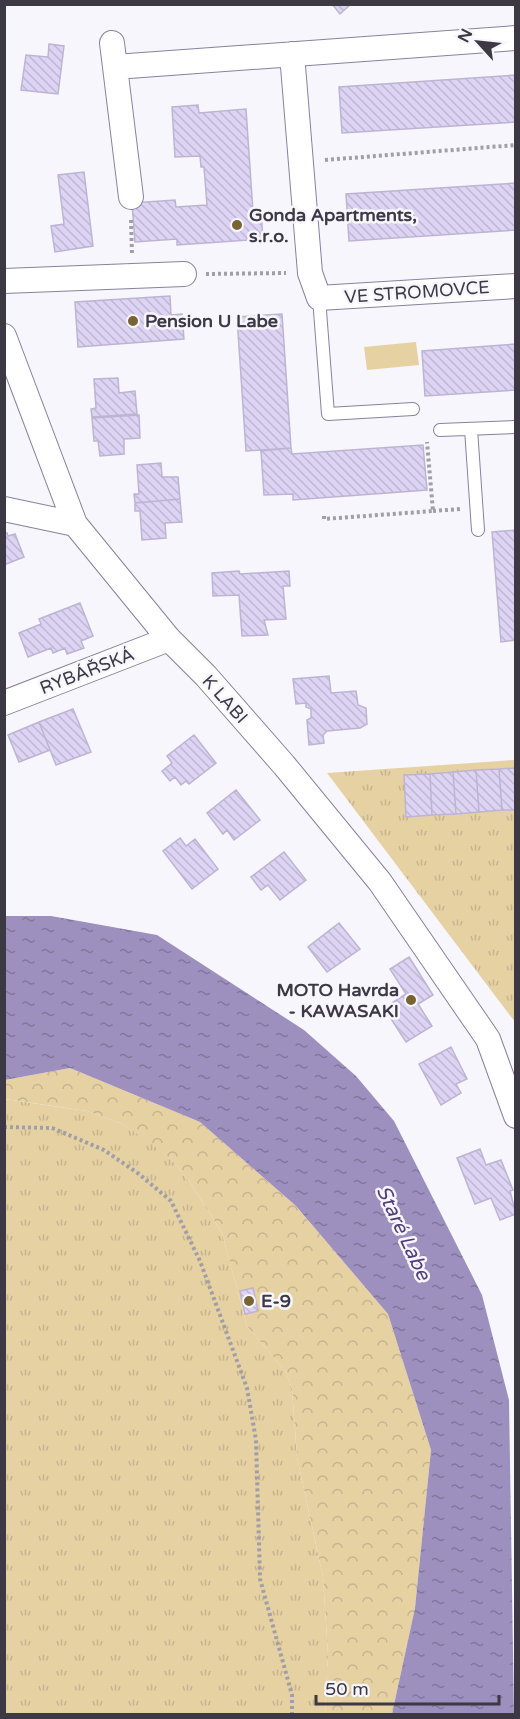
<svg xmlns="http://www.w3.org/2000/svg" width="520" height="1719" font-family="'Varela Round',sans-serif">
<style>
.grass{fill:url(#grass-tufts)}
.forest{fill:url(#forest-crowns)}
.park{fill:#e6d1a3}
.water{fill:url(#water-ripples)}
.building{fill:url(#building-back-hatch);stroke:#bdb4d3;stroke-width:1.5}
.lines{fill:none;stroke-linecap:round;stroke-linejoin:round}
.service-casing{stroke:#89809e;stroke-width:14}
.minor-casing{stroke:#89809e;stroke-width:26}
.path{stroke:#a09ea7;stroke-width:4;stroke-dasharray:3 3;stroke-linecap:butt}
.service{stroke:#fff;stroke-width:12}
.minor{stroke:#fff;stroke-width:24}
.poi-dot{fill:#786333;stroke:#f7f6fc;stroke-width:2}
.labels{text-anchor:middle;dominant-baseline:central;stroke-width:5;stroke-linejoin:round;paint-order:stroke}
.poi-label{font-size:18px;font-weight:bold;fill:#3c3945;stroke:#f7f6fc;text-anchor:start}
.street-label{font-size:18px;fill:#3c3945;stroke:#f7f6fc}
.water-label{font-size:20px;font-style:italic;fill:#533e7a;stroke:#f7f6fc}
</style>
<defs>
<pattern id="grass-tufts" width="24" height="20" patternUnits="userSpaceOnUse" patternTransform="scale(1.5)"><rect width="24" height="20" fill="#e6d1a3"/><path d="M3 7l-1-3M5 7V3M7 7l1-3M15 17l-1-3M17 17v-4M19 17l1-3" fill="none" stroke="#c6b48e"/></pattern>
<pattern id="forest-crowns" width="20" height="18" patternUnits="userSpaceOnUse" patternTransform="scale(1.5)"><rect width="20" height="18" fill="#e6d1a3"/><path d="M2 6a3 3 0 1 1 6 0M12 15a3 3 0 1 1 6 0" fill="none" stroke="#c6b48e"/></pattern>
<pattern id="water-ripples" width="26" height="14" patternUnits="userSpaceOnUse" patternTransform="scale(1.5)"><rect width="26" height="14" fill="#9d8fbe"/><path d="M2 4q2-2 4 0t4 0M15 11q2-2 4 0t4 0" fill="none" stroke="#81769c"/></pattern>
<pattern id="building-back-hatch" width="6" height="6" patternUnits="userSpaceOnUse" patternTransform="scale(1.5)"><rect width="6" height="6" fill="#ddd4f4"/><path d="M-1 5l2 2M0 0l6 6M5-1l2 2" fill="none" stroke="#bfb7d3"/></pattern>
</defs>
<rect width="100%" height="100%" fill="#f7f6fc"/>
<path class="grass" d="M515,760V1022L327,773Z
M4,1099L87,1111L120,1123L147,1139L172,1160L192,1185L222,1233L247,1326L286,1372L292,1389L297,1457L323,1577L328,1654L325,1714H5Z"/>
<path class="forest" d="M70,1068L200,1122L296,1206L388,1314L431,1450L415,1608L392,1714H325L328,1654L323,1577L297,1457L292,1389L286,1372L247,1326L222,1233L192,1185L172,1160L147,1140L120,1123L87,1111L5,1099V1080Z"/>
<path class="park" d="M416,342L419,365L367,370L364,347Z"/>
<path class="water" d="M5,916H51L157,935L304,1030L356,1076L394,1121L482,1295L509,1400L514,1714H392L415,1608L431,1450L388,1314L296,1206L200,1122L70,1068L5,1080Z"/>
<path class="building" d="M332,4H351L340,14Z
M49,44L64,46L58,94L21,90L26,55L48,57Z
M516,75V122L342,133L339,87Z
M198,105L199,113L246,109L253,212L261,211L263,239L177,245V239L135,242L132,203L175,200L176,207L207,205L204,167H201L200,156L175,157L172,107Z
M84,172L93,246L55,252L51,226L64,224L58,175Z
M516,183V230L349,241L346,194Z
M170,296L171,315L182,314L184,339L78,347L75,302Z
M282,314L291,448L246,451L237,317Z
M516,344V390L425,396L422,351Z
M118,378L119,393L135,391L137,414L92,417L91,409L96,408L94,379Z
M139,415L140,438L124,439V454L100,456L98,441H94L92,418Z
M423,445L427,490L293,500V494L264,495L261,451L291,448L292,454Z
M161,463L162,477H178L180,499L135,503L134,494H139L137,465Z
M180,499L182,522L165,523L166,538L142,540L140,511H135V503Z
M516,530V640L501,642L492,532Z
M7,533L8,536L15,534L24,557L4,565V534Z
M239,571L240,574L289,571L290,586H283L286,619L264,620L268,635L242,636L239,595L213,596L212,573Z
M80,603L93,636L81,641L84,648L67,654L65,648L53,653L51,648L28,657L19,633L41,624L39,619Z
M329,676L331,693L356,691L358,705L366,708L367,724L360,728L327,731L323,735L324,743L309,745L307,720L311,718V709L306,707V703L296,704L293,679Z
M73,709L91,752L56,765L39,722Z
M39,722L50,750L19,762L8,735Z
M194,735L216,763L189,784L186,781L181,785L175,777L170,781L162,771L172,763L167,756Z
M516,768V810H502L499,769Z
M499,769L502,810L479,812L476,770Z
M476,770L479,812L456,814L453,772Z
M453,772L456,814L432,815L430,774Z
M430,774L432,815L406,817L404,775Z
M236,790L260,820L234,840L227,830L223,834L207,813Z
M180,838L186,846L195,839L218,869L192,889L163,851Z
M284,852L306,880L280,900L268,885L261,890L251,877Z
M339,923L360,949L327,972L308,947Z
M409,957L433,995L418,1004L432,1026L406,1042L384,1008L406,994L390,969Z
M451,1047L467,1079L456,1084L461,1093L441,1105L419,1064Z
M480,1149L486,1165L501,1160L513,1190L510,1191L516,1214L500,1220L491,1198L475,1204L457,1158Z
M253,1288L258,1311L245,1314L240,1291Z"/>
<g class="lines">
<g class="service-casing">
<path id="service" d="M319,298L328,414L413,409
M471,429L478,530
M440,430L516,427"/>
</g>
<g class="minor-casing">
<path id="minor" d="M112,43L115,67
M292,54L310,273L319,298L516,286
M131,197L115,67L516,38
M4,281L184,274
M4,336L75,524L169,639L206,676L284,765L380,882L488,1039L516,1116
M4,509L75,524
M4,703L169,639"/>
</g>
<path class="path" d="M325,160L516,145
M131,220L132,254
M206,274L286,273
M433,511L460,509
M324,516V519L433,511L427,442
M4,1127L52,1128L104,1150L139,1174L171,1201L200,1261L247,1388L256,1440L260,1579L292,1695V1714"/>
<use href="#service" class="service"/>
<use href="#minor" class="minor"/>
</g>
<g class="poi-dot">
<circle cx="237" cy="225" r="6"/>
<circle cx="133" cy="321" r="6"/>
<circle cx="411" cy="1000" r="6"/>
<circle cx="249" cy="1301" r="6"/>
</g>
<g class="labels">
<g class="poi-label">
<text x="249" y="215">Gonda Apartments,<tspan x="249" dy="21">s.r.o.</tspan></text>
<text x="145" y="321">Pension U Labe</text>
<text x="399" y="990" text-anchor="end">MOTO Havrda<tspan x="399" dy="21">- KAWASAKI</tspan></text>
<text x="261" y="1301">E-9</text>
</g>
<g class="street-label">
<text transform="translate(417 292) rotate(-4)">VE STROMOVCE</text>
<text transform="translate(87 671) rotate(-21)">RYBÁŘSKÁ</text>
<text transform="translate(225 699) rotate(48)">K LABI</text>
</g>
<g class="water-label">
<text transform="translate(403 1233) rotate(65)">Staré Labe</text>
</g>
</g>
<rect width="520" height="1719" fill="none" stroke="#3c3945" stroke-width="12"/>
<g transform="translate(478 42) rotate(297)" stroke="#f7f6fc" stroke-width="4.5" paint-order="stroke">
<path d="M0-4.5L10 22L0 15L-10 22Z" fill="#3c3945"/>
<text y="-9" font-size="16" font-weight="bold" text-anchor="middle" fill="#3c3945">N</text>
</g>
<path d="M316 1695v9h183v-9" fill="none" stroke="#3c3945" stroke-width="3"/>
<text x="325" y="1695" font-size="18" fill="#3c3945" stroke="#f7f6fc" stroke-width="4.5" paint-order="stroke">50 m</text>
</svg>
